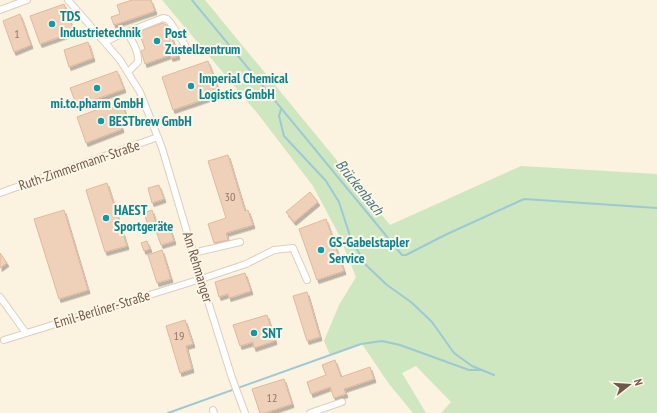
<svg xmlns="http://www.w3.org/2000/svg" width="657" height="413" font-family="'PT Sans Narrow',sans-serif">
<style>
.green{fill:#cee7c0}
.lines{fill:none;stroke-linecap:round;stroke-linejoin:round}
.stream{stroke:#9dc9d4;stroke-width:2}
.building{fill:#efd1b9;stroke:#e1b89a;filter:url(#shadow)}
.minor-casing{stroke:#decebd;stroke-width:8}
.minor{stroke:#fff;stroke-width:6}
.culture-dot{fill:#0f9aa8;stroke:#fef6e6;stroke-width:1.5}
.labels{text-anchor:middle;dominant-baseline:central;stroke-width:4;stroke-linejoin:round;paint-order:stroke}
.number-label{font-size:12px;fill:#907765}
.culture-label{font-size:14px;font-weight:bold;fill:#0d838f;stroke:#fef6e6;text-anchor:start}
.street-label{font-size:14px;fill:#705949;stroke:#fef6e6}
.water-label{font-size:15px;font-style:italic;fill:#447683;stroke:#fef6e6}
</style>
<defs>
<filter id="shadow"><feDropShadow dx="2" dy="3.5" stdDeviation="0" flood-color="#0004"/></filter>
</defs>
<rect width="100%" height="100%" fill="#fbf2e0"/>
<path class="green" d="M162,0H205L390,225L521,166L657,174V413H441L451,402L416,366L402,373L426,413H413L389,384L362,344L330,355L324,341L339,305L356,277L338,233L313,186L258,114Z"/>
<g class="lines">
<path class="stream" d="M192,0L402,255H406L445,235L524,199L657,208
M281,109L279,116L284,136L326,181L339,202L351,239L366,265L387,285L411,302L432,322L454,353L472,366L494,375
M168,413L361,344L382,341L400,345L469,370H482"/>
</g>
<path class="building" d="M132,0H151L155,11L114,25L111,17L120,14L117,5Z
M64,4L74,32L40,44L30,16Z
M20,14L31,45L14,52L3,21Z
M163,23L168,26L178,56L171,58L170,55L145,64L141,51L145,49L139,32Z
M88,42L93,58L69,67L64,50Z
M208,61L220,94L173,110L162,77Z
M117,71L124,89L77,106L70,88Z
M121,101L128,120L120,123L122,129L86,143L77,117Z
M228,155L245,211L248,210L253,225L226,233L228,240L214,243L208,224L226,218L208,161Z
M107,183L127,246L105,252L86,190Z
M159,185L164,199L152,203L148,188Z
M310,192L318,202L294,222L286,212Z
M64,210L88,290L59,299L34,219Z
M152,210L156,223L148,225L144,213Z
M326,219L344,271L317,280L299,229Z
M168,223L174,241L161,245L155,228Z
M147,241L150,249L144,251L141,243Z
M162,250L171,279L157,283L148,255Z
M0,253L7,263L0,268Z
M245,273L251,291L229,298L228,294L219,297L215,282Z
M307,292L320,337L307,341L293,296Z
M267,315L275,341L254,348L253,342L240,346L233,325Z
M185,320L193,344L186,346L192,369L180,373L166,326Z
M335,360L341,377L370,367L374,379L344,389L346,394L334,398L330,387L311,394L307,382L326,375L322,365Z
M284,379L292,404L265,413H260L252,389Z"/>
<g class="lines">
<g class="minor-casing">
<path id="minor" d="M68,0L120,60L140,92L162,148L201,279L232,378L245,413
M0,10L27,0
M127,32C132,41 139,51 138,62L128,72
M105,42L117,36L163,18L167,19L170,22L185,45
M0,193L158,137
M193,253L240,242
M0,297L26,333
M4,340L201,279L246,264L274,250L293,248L307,280
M213,410L214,413
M310,413L342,402"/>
</g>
<use href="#minor" class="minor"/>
</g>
<g class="culture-dot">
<circle cx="52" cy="24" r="4"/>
<circle cx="157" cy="41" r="4"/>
<circle cx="191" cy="86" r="4"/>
<circle cx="97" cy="88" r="4"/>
<circle cx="101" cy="121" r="4"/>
<circle cx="106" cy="218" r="4"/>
<circle cx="321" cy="250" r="4"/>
<circle cx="254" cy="333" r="4"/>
</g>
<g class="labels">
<g class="number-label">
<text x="17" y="33">1</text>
<text x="230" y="196">30</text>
<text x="179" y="335">19</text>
<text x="272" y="397">12</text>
</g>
<g class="culture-label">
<text x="60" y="16">TDS<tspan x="60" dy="16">Industrietechnik</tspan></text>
<text x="165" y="33">Post<tspan x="165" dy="16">Zustellzentrum</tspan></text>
<text x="199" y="78">Imperial Chemical<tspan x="199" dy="16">Logistics GmbH</tspan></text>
<text x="97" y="103" text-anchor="middle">mi.to.pharm GmbH</text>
<text x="109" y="121">BESTbrew GmbH</text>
<text x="114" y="210">HAEST<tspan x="114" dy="16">Sportgeräte</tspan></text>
<text x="329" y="242">GS-Gabelstapler<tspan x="329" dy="16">Service</tspan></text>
<text x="262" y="333">SNT</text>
</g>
<g class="street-label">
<text transform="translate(79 165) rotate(-19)">Ruth-Zimmermann-Straße</text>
<text transform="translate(198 267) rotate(73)">Am Rehmanger</text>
<text transform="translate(102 309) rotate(-17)">Emil-Berliner-Straße</text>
</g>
<g class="water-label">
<text transform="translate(360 187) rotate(51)">Brückenbach</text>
</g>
</g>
<g transform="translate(629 385) rotate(73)" stroke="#fef6e6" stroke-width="3" paint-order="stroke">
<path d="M0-3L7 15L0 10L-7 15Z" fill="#705949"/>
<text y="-6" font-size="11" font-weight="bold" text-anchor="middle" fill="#705949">N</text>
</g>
</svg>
